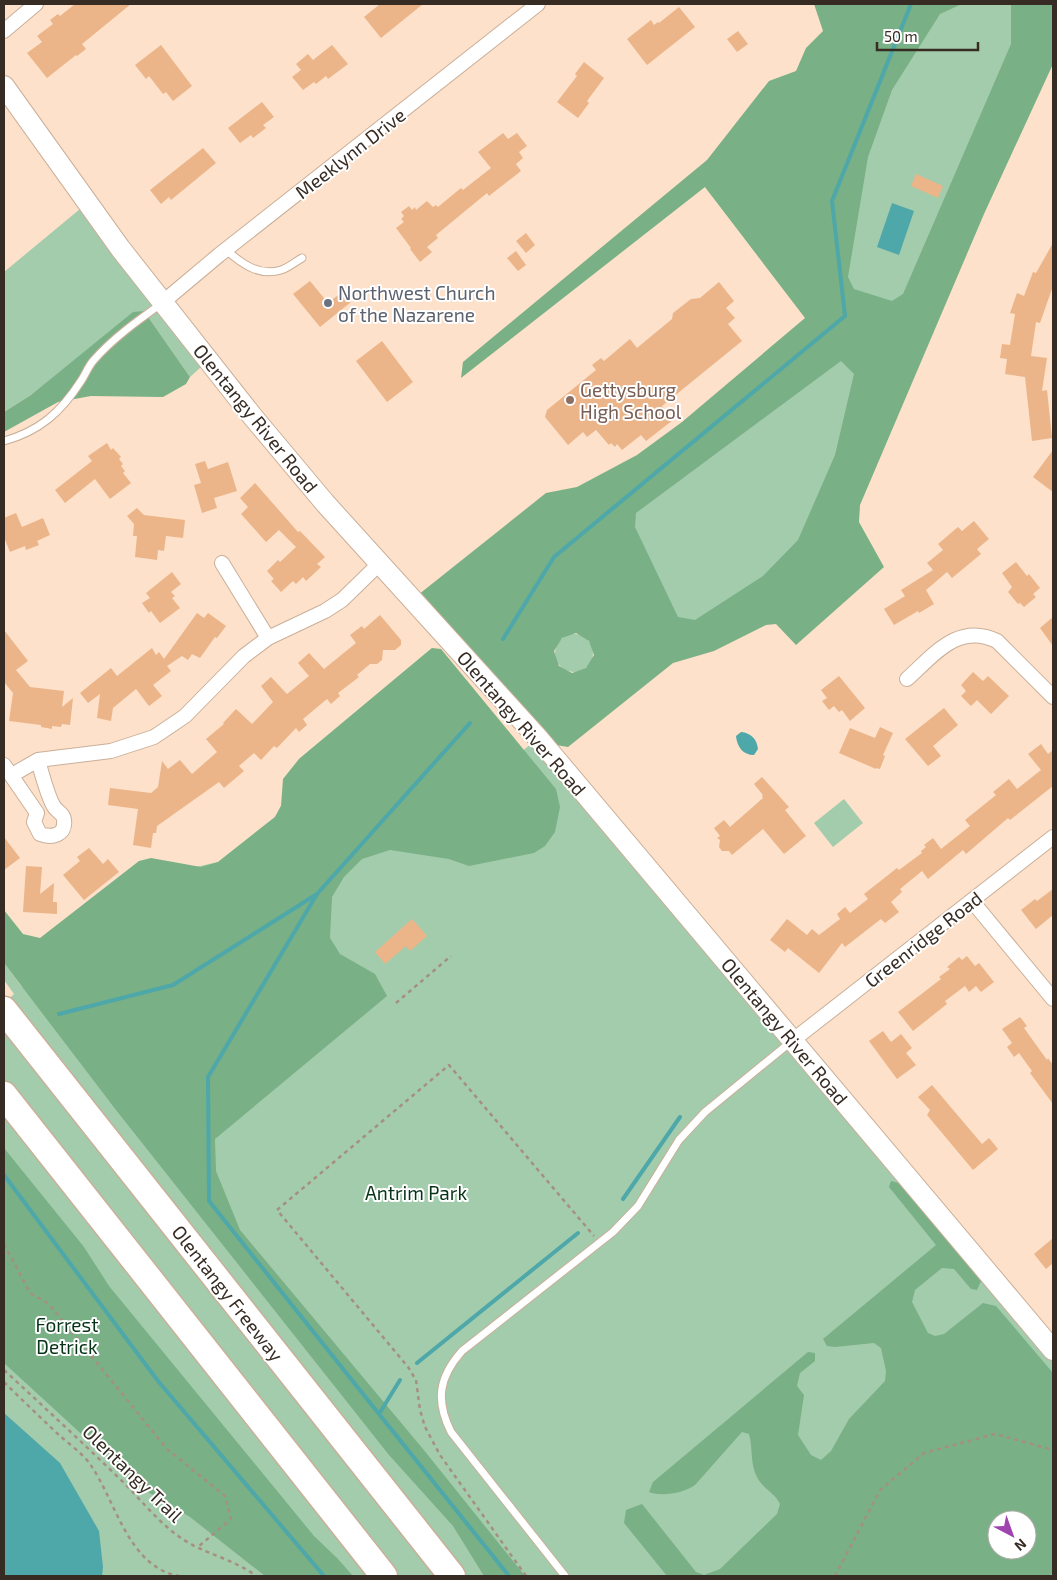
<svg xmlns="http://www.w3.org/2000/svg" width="1057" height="1580" font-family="'Exo 2',sans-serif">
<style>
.green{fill:#a3ccac;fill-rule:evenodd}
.forest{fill:#79b086;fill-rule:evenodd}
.water{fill:#4ea7a9}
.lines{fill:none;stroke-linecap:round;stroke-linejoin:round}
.stream{stroke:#4ea7a9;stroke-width:4}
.building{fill:#ebb589}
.lane-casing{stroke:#caaf99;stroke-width:9}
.street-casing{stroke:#caaf99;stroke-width:16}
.secondary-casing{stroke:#caaf99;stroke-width:22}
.highway-casing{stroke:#caaf99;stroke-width:29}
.path{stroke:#a59080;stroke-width:2.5;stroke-dasharray:4 4;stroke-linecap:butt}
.lane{stroke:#fff;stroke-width:7}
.street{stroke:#fff;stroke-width:14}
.secondary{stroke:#fff;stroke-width:20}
.highway{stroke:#fff;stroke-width:26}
.worship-dot{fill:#6b7280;stroke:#fff;stroke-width:2}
.education-dot{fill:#8d6e63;stroke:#fff;stroke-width:2}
.labels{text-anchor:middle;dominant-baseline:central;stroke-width:4;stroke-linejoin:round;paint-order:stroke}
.street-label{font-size:19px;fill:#372c23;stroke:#fff}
.worship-label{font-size:19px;fill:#5b616d;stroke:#fff;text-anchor:start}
.education-label{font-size:19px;fill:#785e54;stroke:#fff;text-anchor:start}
.park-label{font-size:19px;fill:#073418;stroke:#fff}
</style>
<rect width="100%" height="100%" fill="#fde1ca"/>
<path class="green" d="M962,4H1043L844,525L678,641L582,537L824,340L705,187L940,13Z
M80,209L201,367L190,377L144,311L31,395L4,412V272Z
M555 653a19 19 0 1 1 38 0a19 19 0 1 1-38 0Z
M432,648L520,753L538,738L1053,1350V1576H4V1003L14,994L4,980V963L22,987L156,876L218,862L275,817L281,806L299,759ZM997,1520H1027V1550H997Z
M844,799L863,823L833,847L814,823Z"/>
<path class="forest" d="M814,4H962L940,14L892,90L868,157L848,277L854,289L892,301L903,294L1011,44V4H1053V64L984,214L860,505L859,522L884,567L796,645L776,624L766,625L714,651L673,663L568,747L556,745L418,595L546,493L577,487L637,455L682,422L805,318L705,187L461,378L463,362L707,160L769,81L796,71L806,48L823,31ZM841,361L854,374L835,455L798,540L763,576L695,620L678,617L635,527L636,513ZM576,633L589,641L594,655L586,668L572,673L559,666L554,651L562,638Z
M144,311L190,377L186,384L163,397L91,396L58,402L4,432V412L31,395L133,312Z
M432,648L441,649L556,789L560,807L555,832L545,846L534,853L469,866L449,859L390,850L362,859L344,877L332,897L330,938L340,954L375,974L387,996L215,1139L216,1171L240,1230L423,1449L525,1576H484L453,1526L389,1455L116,1110L4,963V910L23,934L40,938L139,861L151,858L201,867L218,862L275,817L281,806L283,779L299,759Z
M4,1148L84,1247L109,1286L314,1536L337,1558L353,1576H265L190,1517L138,1486L4,1363Z
M891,1181L899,1183L981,1281L977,1290L971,1289L954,1269L942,1268L915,1290L912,1302L928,1333L935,1336L944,1334L983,1303L996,1306L1053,1373V1573L1049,1576H667L624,1523L626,1510L642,1504L696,1572L704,1575L720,1569L777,1514L780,1504C775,1493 762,1488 757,1477C750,1464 753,1448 749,1434L742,1432L695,1485C684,1493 662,1497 649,1492L653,1482L808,1352L815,1353V1361L800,1373L797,1386L804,1395L798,1435L811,1455L821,1460L831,1451L849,1419L885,1381L886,1371L881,1348L874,1343L835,1347L827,1346L823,1339L936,1245L889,1187ZM997,1520H1027V1550H997Z"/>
<path class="water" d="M892,203L914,211L899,255L877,247Z
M741,732C751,733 757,739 758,749L754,755C743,755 737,747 736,736Z
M4,1413L60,1463L99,1531L103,1567L102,1576H4Z"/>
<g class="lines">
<path class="stream" d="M503,639L554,557L845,316L832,201L911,4
M317,894L208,1077L209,1201L379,1414
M59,1014L173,985L317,894L470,723
M4,1175L158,1381L324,1576
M623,1199L680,1117
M417,1363L578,1233
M400,1380L379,1414L509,1576"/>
</g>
<path class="building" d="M75,4H131L82,44L86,49L77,56L76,55L47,78L27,53L42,42L37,36L53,24L50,20L58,14L60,16Z
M380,4H423L381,38L364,17Z
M679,7L695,27L647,65L627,39L651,20L654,25L658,22L659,23Z
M738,31L748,44L737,52L727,39Z
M161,45L192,86L173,101L166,92L163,94L149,76L146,79L135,65Z
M332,45L348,64L328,79L326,76L316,84L314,82L303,90L292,77L301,70L296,64L308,54L313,60Z
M584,62L604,78L587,101L589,103L578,118L557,102L577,76L575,74Z
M262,102L274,117L263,125L266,128L253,138L251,135L240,143L228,128Z
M503,133L508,139L517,133L527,146L519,152L523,158L516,164L521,171L489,196L487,193L436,235L438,238L427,247L432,252L420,262L410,249L411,248L396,228L404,222L401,219L404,216L401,212L409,206L412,210L415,207L416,210L427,201L433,207L436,205L438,207L461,188L463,190L491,168L478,152Z
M203,148L216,163L171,200L169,197L161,204L150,190Z
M916,174L943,186L938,198L911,186Z
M526,233L535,245L526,253L516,241Z
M1053,243V286L1040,323L1036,322L1031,356L1047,358L1042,391L1047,390L1052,438L1032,441L1025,377L1005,374L1007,359L1000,358L1002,344L1010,345L1015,314L1010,313L1017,293L1024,296L1033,272L1036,273Z
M516,251L526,265L518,271L507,258Z
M310,281L328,303L342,292L351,302L320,327L293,294Z
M719,282L734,301L726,308L735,318L728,324L742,341L662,406L673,420L646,441L641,435L622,450L617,444L615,447L611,443L609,445L596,430L587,437L583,432L568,445L545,417L547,410L596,370L592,365L601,358L604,361L630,339L637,348L672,319L673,313L691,299L700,298Z
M382,341L413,382L387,402L356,361Z
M107,443L111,450L113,448L121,457L119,459L123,464L121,466L125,471L123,473L131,483L110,499L95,479L65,503L55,490L92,461L88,456Z
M1053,450V492L1033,477Z
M205,461L208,469L228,462L237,491L214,498L217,508L202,513L194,485L201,483L195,464Z
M255,483L298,532L300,531L325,557L317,564L321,567L306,581L303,577L296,584L293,581L281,592L271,581L274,579L267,571L278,560L280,562L296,547L279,530L266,542L241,514L248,507L240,498Z
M137,508L144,515L185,520L183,538L166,536L164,551L158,550L157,560L135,557L137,536H133L134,524L127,516Z
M16,513L22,527L43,518L50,535L37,541L39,545L26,550L25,546L10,552L4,537V518Z
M974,521L989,539L977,549L981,554L952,578L947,572L926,590L934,604L919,613L918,611L894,625L884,609L905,596L901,590L933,570L927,563L943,550L938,544L958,527L962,531Z
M1016,562L1027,576L1029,574L1040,588L1033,594L1036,597L1024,607L1020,603L1018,604L1008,592L1012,587L1002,573Z
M172,572L181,584L171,592L175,596L172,598L180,608L160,623L151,611L149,613L142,603L150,598L146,593Z
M197,613L204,618L208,613L226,626L217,638L215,637L200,658L192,654L188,660L182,656L167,666L171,671L153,685L162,696L149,706L136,689L113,708L111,721L97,718L100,694L88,703L80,693L111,668L117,676L152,648L156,655L159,652L164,659Z
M380,615L401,640V645L395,650H383L382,660L377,664H370L357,675L359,677L338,693L340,696L331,704L327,699L303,719L307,725L299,732L296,728L277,748L274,746L261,760L254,753L239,766L244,771L224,788L219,782L157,826L156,833H153L151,848L133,845L138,809L108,805L110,788L151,793L158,787L162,761L168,769L180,760L192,774L217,752L206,739L224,724L223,723L236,709L252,724L273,702L261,686L271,677L287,694L309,676L298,663L309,653L324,669L356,643L350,635L362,626L364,629Z
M1053,617V646L1040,628Z
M4,630L28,661L16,670L30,687L64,691L62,707L73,698L70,725L62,724L61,727L52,726V729L41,727V725L9,721L13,693L4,682Z
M973,672L983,681L988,676L1009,696L991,714L977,700L971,706L961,696L966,691L961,685Z
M839,676L865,708L850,721L842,710L839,712L834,706L829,710L822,701L827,698L821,690Z
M944,708L958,725L933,746L941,756L928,766L905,739Z
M880,727L893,733L883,755L885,756L880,769L876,768V769L839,753L850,728L875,738Z
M1041,744L1048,754L1053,750V786L1010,820L1008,818L966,854L963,850L928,879L922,871L900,889L902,892L891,902L899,912L885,923L881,919L845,947L842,943L819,973L788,948L785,952L770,940L787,919L807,935L812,929L819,935L840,919L837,914L845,907L850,913L868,899L864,894L897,868L899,870L922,853L921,851L926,847L924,845L933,838L941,849L970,826L965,820L996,795L993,792L1009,779L1017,789L1041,770L1028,754Z
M762,777L789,807L785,810L806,836L784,854L763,829L732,855L729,851H722L719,847L720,840L717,838L720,836L714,828L724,820L730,827L763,798L762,796L763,795L754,784Z
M4,837L20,858L4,870Z
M89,848L103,864L108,859L119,872L84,900L63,875L80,861L77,857Z
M26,866L42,867L40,894L54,883L53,902H57V914L23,912Z
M1053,889V915L1036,929L1021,910L1035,899L1037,901Z
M412,919L427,936L410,951L406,946L385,964L375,952Z
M967,956L975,966L979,963L994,982L981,992L976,986L969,992L965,986L945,1001L947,1004L913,1031L898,1012L941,979L939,977L950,969L947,967L959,957L962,960Z
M1020,1017L1027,1026L1024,1028L1047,1060L1048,1058L1053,1065V1104L1030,1073L1032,1071L1019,1053L1014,1057L1007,1047L1012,1043L1002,1029Z
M883,1031L891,1042L901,1034L912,1048L906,1053L916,1065L897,1079L869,1041Z
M932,1085L982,1144L989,1138L998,1149L973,1170L927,1115L930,1110L918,1097Z
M1053,1238V1263L1046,1269L1034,1254Z"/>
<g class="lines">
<g class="lane-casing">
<path id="lane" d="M226,250C241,263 259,277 281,270C288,268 295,262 302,258
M4,441C40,431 61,412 81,381C85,375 88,367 93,361C112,339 137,321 161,304
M565,1576L451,1432C435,1400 439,1377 462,1351L613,1232L638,1206L679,1140L705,1112L792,1041"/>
</g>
<g class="street-casing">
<path id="street" d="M4,31L36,4
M163,302L219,255L538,4
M222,563L268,638
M907,679C934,655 958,622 997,641L1053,697
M4,765L37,813L34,822L40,834C51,838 66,836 64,820C64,814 59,813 55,808C49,801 41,771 38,760
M12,775L38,760L111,751L154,737L185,716L244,656L268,638L325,611L342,600L380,563
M972,901L1053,999
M792,1041L1053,837"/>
</g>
<g class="secondary-casing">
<path id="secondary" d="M4,86L120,248L253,417L325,503L538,738L1053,1350"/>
</g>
<g class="highway-casing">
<path id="highway" d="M4,1010L452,1576
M4,1095L384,1576"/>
</g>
<path class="path" d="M396,1003L451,956
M4,1244L30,1293L49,1304L167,1449L225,1496L231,1519L198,1547
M4,1370C44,1407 84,1444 123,1482C142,1501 159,1523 181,1538C204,1554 234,1559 256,1576
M4,1382C22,1400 41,1418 59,1435C69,1444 82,1453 90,1464C116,1501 128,1567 179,1576
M526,1576L440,1455L425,1427L420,1410L416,1380L408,1367L277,1210L449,1065L594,1236
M835,1576L880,1490L924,1453L995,1434L1053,1450"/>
<use href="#lane" class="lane"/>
<use href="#street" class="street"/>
<use href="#secondary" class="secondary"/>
<use href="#highway" class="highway"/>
</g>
<circle class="worship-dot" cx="328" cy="303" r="5"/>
<circle class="education-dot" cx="570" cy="400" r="5"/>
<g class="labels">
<g class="street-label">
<text transform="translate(350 153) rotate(-38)">Meeklynn Drive</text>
<text transform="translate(256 418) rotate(51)">Olentangy River Road</text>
<text transform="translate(522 723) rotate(49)">Olentangy River Road</text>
<text transform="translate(923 939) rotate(-38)">Greenridge Road</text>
<text transform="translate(785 1031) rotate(50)">Olentangy River Road</text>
<text transform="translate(228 1293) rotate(52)">Olentangy Freeway</text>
<text transform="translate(133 1473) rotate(44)">Olentangy Trail</text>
</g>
<g class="worship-label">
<text x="338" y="292">Northwest Church<tspan x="338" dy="22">of the Nazarene</tspan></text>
</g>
<g class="education-label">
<text x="580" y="389">Gettysburg<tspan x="580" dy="22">High School</tspan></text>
</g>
<g class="park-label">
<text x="416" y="1192">Antrim Park</text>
<text x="67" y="1324">Forrest<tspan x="67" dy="22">Detrick</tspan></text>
</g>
</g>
<rect width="1057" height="1580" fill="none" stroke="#372c23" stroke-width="10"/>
<g transform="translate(1012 1535) rotate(139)"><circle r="24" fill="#ffffff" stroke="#afaba7"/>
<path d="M0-4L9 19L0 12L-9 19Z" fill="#9f43ae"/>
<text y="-8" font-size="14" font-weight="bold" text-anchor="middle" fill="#372c23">N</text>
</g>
<path d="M877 42v8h101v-8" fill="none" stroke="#372c23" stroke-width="2.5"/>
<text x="884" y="42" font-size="15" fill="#372c23" stroke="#ffffff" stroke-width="4" paint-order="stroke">50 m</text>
</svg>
